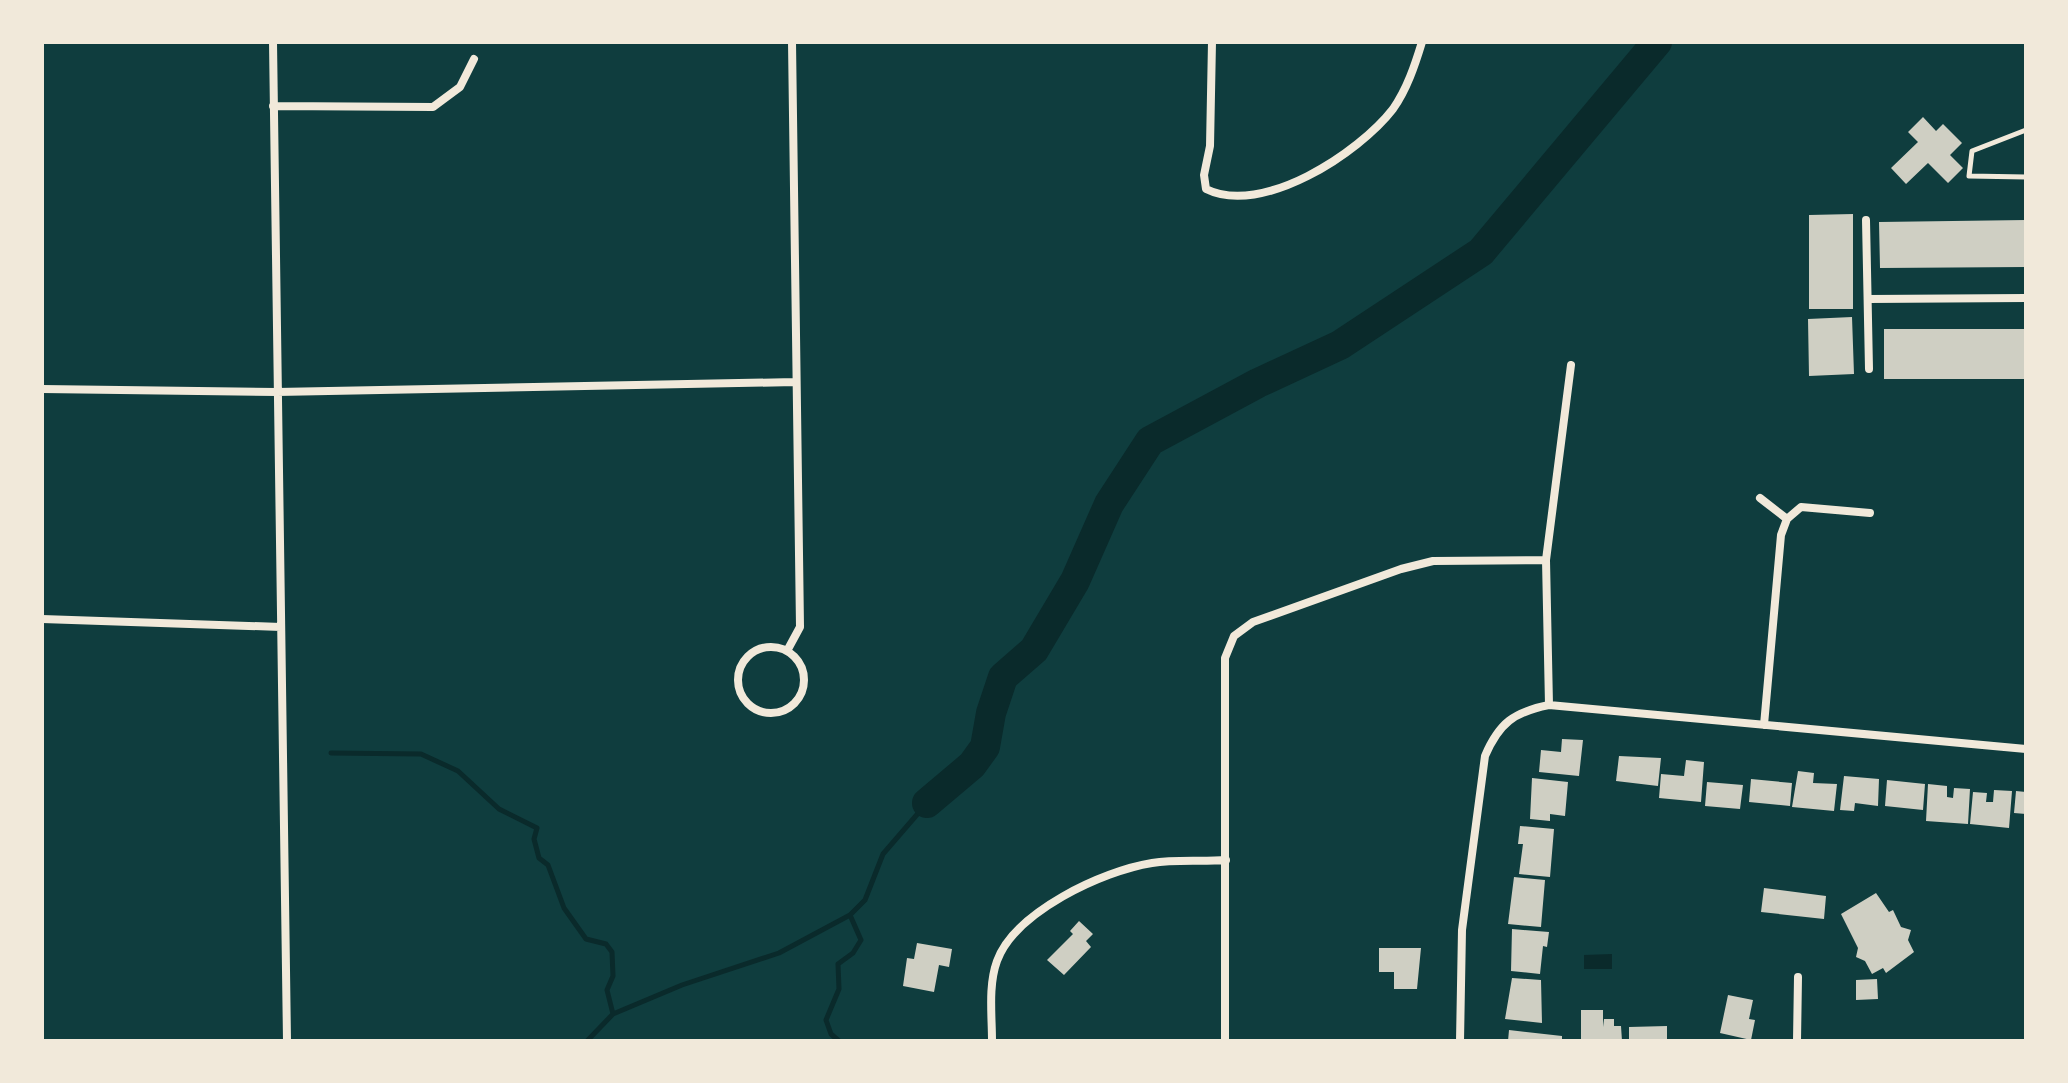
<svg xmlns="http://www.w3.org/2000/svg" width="2068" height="1083" font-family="'Space Grotesk',sans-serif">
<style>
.water{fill:#0a2a2b}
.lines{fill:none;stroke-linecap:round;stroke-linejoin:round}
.stream{stroke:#0a2a2b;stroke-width:5}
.river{stroke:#0a2a2b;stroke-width:30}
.building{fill:#cfcfc3}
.service{stroke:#f1e9da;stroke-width:5}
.minor{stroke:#f1e9da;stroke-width:8}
</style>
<rect width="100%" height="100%" fill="#0f3d3e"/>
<path class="water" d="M1612,954V969H1584V955Z"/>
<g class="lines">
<path class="stream" d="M331,753L421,754L458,771L499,809L537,828L534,839L539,858L548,865L564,908L586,939L606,944L612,952L613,976L607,990L613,1014
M587,1041L613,1014L682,985L779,953L850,915
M839,1041L831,1034L826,1020L839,989L838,964L853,953L861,940L850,915L865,900L883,854L927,803"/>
<path class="river" d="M927,803L972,765L985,747L991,713L1003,677L1034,650L1075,581L1109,504L1150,441L1258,383L1340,345L1481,252L1657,42"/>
</g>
<path class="building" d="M1923,117L1936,131L1943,124L1962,143L1950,155L1963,168L1948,183L1928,163L1906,184L1891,168L1918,142L1908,132Z
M1853,214V309H1809V215Z
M2026,220V267L1880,268L1879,222Z
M1852,317L1854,374L1809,376L1808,319Z
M1884,329H2026V379H1884Z
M1562,739L1583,740L1579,776L1539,772L1541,750L1561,752Z
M1619,756L1661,758L1658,786L1616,781Z
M1686,760L1704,762L1701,802L1659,798L1661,774L1684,776Z
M1798,771L1814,773L1813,783L1837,784L1834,811L1792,807Z
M1844,776L1879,779L1878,806L1855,803L1854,811L1840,810Z
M1532,778L1568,782L1565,816L1550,814V821L1530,819Z
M1751,779L1792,783L1790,806L1749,802Z
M1887,780L1925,784L1923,810L1885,806Z
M1707,782L1743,785L1740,809L1705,806Z
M1928,784L1947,786V797L1953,798L1954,788L1970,789L1968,824L1926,821Z
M1994,790L2012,791L2009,828L1970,824L1973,792L1987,793L1986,802H1993Z
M2016,791L2026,792V814L2014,813Z
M1520,826L1554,829L1550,877L1519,874L1523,844H1518Z
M1514,877L1545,880L1541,927L1508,924Z
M1764,888L1826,896L1824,919L1761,912Z
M1876,893L1889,912L1893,910L1901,927L1911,930L1908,940L1914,952L1886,973L1883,968L1872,974L1865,961L1856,957L1858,948L1841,914Z
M1079,921L1093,934L1086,941L1091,947L1064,975L1047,960L1073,934L1070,931Z
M1512,929L1549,932L1547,947L1543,946L1540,974L1511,971Z
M917,943L952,949L949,967L939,965L934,992L903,986L907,958L914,959Z
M1379,948H1421L1417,989H1394V972H1379Z
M1512,978L1541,980L1542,1023L1505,1019Z
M1877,979L1878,999L1856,1000V980Z
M1728,995L1753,1000L1749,1019L1755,1020L1751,1040L1720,1033Z
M1581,1010H1603V1027L1604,1019H1614V1026H1621L1622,1041H1581Z
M1667,1026V1041H1629V1027Z
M1509,1030L1562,1036V1041H1508Z"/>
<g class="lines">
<path class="service" d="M2026,130L1972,151L1969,176L2026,177"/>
<path class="minor" d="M273,42L287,1041
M1212,42L1210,146L1204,175L1206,189C1262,217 1359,153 1393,109C1407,89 1415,65 1422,42
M273,106L433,107L460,87L474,59
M1866,220L1869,369
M1868,299L2026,298
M42,389L277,392L795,382
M1760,498L1787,519L1801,507L1870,513
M42,619L281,627
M738 680a33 33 0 1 1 66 0a33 33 0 1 1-66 0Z
M787,651L800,627L792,42
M1549,705L1546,560L1571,365
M1764,725L1781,535L1787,519
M992,1041C992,1015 988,986 997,961C1015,912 1102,871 1152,863C1176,859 1202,862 1226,860
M1225,1041V658L1234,636L1253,622L1401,569L1433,561L1546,560
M1460,1041L1462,930L1485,756C1499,723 1514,712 1549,705L2026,749
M1797,1041L1798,977"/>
</g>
<rect width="2068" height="1083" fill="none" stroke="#f1e9da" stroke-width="88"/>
</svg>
